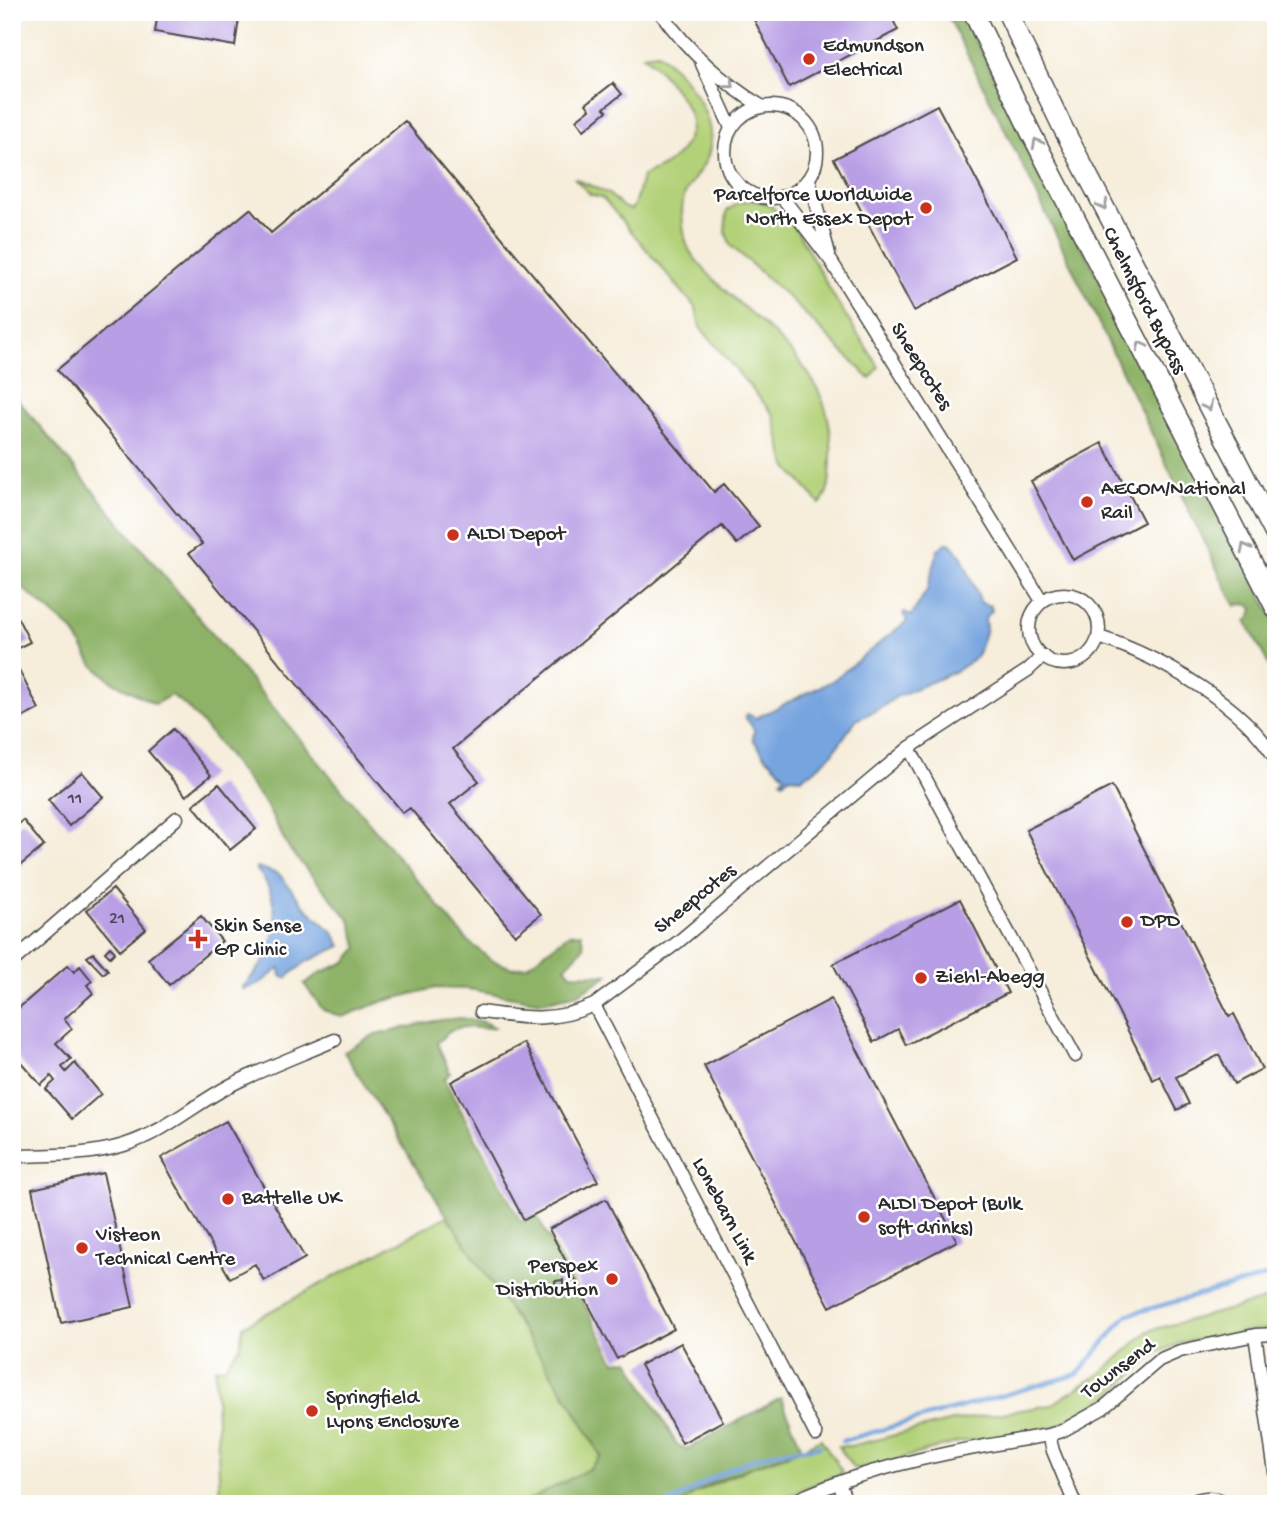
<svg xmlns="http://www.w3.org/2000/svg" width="1288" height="1516" font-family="'Gochi Hand',sans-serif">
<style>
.green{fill:#b3d178;stroke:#6f7e52;stroke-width:2}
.forest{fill:#8eb368;stroke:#5c6f4a;stroke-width:2}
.water{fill:#76a4df;stroke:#506885;stroke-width:2}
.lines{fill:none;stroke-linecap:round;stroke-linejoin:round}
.stream{stroke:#76a4df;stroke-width:4.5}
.building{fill:#b89ee5}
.minor-casing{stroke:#494845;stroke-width:15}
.trunk-casing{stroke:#494845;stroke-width:22}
.minor{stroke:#fff;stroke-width:12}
.trunk{stroke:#fff;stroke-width:19}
.oneway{stroke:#a0a0a0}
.poi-dot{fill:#c8321e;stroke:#fff;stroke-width:2.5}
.labels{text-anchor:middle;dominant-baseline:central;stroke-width:5;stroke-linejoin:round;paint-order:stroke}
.number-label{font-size:18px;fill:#4e485a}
.poi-label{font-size:21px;fill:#2b2b2b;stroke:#fff;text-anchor:start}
.street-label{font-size:21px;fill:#2b2b2b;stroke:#fff}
</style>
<rect width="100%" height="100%" fill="#fff"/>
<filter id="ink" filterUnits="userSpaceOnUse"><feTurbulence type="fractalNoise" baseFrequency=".0143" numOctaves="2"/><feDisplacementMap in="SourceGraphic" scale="14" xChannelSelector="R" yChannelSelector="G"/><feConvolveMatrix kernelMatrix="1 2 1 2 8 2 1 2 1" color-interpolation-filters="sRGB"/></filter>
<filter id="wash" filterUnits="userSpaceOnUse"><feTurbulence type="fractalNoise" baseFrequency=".00686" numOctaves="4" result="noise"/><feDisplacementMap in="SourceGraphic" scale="28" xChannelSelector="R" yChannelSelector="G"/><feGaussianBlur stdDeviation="1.57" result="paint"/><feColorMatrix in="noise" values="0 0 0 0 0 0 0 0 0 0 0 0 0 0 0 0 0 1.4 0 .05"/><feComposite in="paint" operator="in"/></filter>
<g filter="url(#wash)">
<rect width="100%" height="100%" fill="#f6edda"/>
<path class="green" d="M658,53C684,73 715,113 710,148C707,165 692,179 685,194C679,208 683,244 693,256C746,324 838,357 831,459C830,475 831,491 820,504L786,465L773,414L700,327L696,308L603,198L590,194L574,178L609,194L623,207L631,210C638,200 638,188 642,177C651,171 664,167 671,161C682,152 692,136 691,122C690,103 658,67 643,55Z
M753,200L768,204L788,220L799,234L837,302L879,367L870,379L787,296L731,246L725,231L727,211L738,203Z
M447,1216L573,1406L601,1457L589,1469L522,1504H220L215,1368L224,1367L240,1346L243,1326Z
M1276,1297V1327L1180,1343L1157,1353L1106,1398L1050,1429L959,1442L878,1465L854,1469L838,1446H851L948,1422L1051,1405L1104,1371L1148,1331Z
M821,1439L843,1473L765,1504H681L689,1496L751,1467L802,1449Z"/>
<path class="forest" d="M946,12H961L1276,623V679L1246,621L1250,618L1253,610L1250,605L1241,604L1236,606L1226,588L1027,174Z
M12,393L466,939L491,960L512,968L527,966L569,934L581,933L584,947L565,967L571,974L608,975L578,994L542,1002L468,989L435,988L381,1002L342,1017L323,1010L304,984L320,973L346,962L358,948L350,920L289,849L266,805L206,728L186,706L171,695L155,704L113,682L93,665L73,631L12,579Z
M460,1018L483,1022L494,1027C465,1032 461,1017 437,1043L450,1073L444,1079L521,1222L537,1216L615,1362L629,1360L677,1445L687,1449L781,1398L802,1449C766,1462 710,1478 681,1504H522L589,1469L601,1456L573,1406L447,1216L344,1052L372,1036L434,1021Z"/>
<path class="water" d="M945,543H950L962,557L981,603L991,606L992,611L985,617L986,629L978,654L971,661L954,672L896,697L881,708L856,720L832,754L812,772L801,778L788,777L783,782L781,780L785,775L765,756L753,739L754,729L745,717L747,714L756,718L832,681L907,621L903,614L904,612L911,616L927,590L938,550Z
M257,867L279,874L307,909L333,932L341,946L306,962L286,978L281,976L280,968L262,982L244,990L242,988C250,978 261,968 266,957C280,929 278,892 256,869Z"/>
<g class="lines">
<path class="stream" d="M842,1441L1078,1374L1127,1315L1276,1274
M668,1504C700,1487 731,1464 766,1455C784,1449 802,1450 820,1446"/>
</g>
<g id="blocks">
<path class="building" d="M158,12H240L235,46L155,32Z
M750,12H889L898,30L789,87Z
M613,83L622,94L604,108L607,111L584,130L576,120L590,109L586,104Z
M937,105L1017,257L914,311L834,159Z
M405,121L714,492L724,484L759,526L737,544L722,526L453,749L479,781L450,804L541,914L515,935L410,808L403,813L189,553L202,544L57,370L250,209L271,233Z
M1102,443L1144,522L1073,560L1031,481Z
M12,607L30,642L12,651Z
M12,657L39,709L12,723Z
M173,729L211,775L186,796L148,751Z
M82,772L103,797L69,826L48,800Z
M219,784L256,829L230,850L193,805Z
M1112,786L1229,1016L1234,1014L1262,1069L1234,1084L1219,1055L1176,1077L1189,1104L1177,1110L1160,1076L1153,1080L1026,830Z
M23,820L44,846L12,872V829Z
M113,889L146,929L120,950L87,910Z
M960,899L1008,993L906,1045L898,1029L874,1042L833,964Z
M201,916L222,941L169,985L148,959Z
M110,947L115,952L110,957L105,952Z
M93,953L108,970L103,974L87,957Z
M68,965L74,972L80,966L92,981L87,985L93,993L64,1019L72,1029L56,1043L71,1059L62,1067L66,1072L75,1063L101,1094L72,1119L46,1089L55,1081L51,1076L41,1085L12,1052V1014Z
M831,999L957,1241L830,1307L704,1066Z
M524,1043L598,1181L524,1220L451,1082Z
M226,1121L305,1258L264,1281L255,1264L230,1278L161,1158Z
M103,1173L133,1307L61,1323L32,1189Z
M606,1199L674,1329L617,1359L549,1229Z
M563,1280V1287L556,1288L555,1281Z
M681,1343L723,1421L682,1443L640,1365Z
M12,1471H14L18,1504H12Z"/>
</g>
</g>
<g filter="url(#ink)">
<use href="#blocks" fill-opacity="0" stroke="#494845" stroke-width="2"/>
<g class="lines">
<g class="minor-casing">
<path id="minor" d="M660,12C687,49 721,82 761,106
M702,64L731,128
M725 152a46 46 0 1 1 92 0a46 46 0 1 1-92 0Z
M809,179L829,254
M782,197L831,261L1042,601
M1029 629a35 35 0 1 1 70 0a35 35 0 1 1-70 0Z
M1099,637C1158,656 1245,705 1276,760
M909,748L1075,1056
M12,962L177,818
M594,1005L816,1435
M481,1012C523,1018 554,1023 594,1005L678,942L909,748L1028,670L1043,656
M12,1156C49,1155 88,1156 124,1145C167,1131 193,1105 231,1085C265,1068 300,1055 335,1040
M1276,1334L1255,1335L1276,1479
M839,1483L847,1504
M786,1504C808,1495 830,1485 852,1478C916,1457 983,1446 1049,1435
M1075,1504L1053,1451L1049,1435L1062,1431L1103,1408L1159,1360L1180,1351L1255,1335
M1183,1504C1201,1498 1212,1494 1229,1504
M1271,1504L1276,1490"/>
</g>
<g class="trunk-casing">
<path id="trunk" d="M973,12L1031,133L1276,609
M1007,12L1063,128L1276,536"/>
</g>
<use href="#minor" class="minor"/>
<use href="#trunk" class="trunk"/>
</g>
<defs><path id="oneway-chevron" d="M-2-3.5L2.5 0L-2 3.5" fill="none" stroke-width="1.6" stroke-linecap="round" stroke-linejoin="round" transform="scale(1.75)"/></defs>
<g class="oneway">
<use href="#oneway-chevron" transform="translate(730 84) rotate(39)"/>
<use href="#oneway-chevron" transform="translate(1037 143) rotate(-117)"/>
<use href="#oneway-chevron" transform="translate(1103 205) rotate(62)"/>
<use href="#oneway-chevron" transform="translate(1141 346) rotate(-117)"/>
<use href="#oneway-chevron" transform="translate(1208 406) rotate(62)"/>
<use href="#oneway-chevron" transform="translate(1245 548) rotate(-117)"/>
</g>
</g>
<g class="poi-dot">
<circle cx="809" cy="59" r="7"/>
<circle cx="926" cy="208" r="7"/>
<circle cx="1087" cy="502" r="7"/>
<circle cx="453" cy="535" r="7"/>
<circle cx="1127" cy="922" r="7"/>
<path d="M194.5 928.5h7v7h7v7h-7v7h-7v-7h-7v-7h7z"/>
<circle cx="921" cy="978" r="7"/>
<circle cx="228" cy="1199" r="7"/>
<circle cx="864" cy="1217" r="7"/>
<circle cx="82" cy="1248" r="7"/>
<circle cx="612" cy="1279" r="7"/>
<circle cx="312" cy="1411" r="7"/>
</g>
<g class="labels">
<g class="number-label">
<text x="75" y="799">11</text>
<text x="117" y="919">21</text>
</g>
<g class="poi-label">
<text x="823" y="47">Edmundson<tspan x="823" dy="24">Electrical</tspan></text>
<text x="912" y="196" text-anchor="end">Parcelforce Worldwide<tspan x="912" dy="24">North Essex Depot</tspan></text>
<text x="1101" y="490">AECOM/National<tspan x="1101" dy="24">Rail</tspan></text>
<text x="467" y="535">ALDI Depot</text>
<text x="1141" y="922">DPD</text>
<text x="214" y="927">Skin Sense<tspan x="214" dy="24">GP Clinic</tspan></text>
<text x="935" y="978">Ziehl-Abegg</text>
<text x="242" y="1199">Battelle UK</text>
<text x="878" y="1205">ALDI Depot (Bulk<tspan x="878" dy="24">soft drinks)</tspan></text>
<text x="96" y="1236">Visteon<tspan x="96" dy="24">Technical Centre</tspan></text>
<text x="598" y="1267" text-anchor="end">Perspex<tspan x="598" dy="24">Distribution</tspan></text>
<text x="326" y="1399">Springfield<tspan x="326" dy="24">Lyons Enclosure</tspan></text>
</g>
<g class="street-label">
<text transform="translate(1143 301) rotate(63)">Chelmsford Bypass</text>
<text transform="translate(920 367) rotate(58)">Sheepcotes</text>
<text transform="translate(696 900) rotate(-39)">Sheepcotes</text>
<text transform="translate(723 1211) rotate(62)">Lonebarn Link</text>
<text transform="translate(1119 1370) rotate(-37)">Townsend</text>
</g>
</g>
<rect width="1288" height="1516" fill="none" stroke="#fff" stroke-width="42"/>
</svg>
